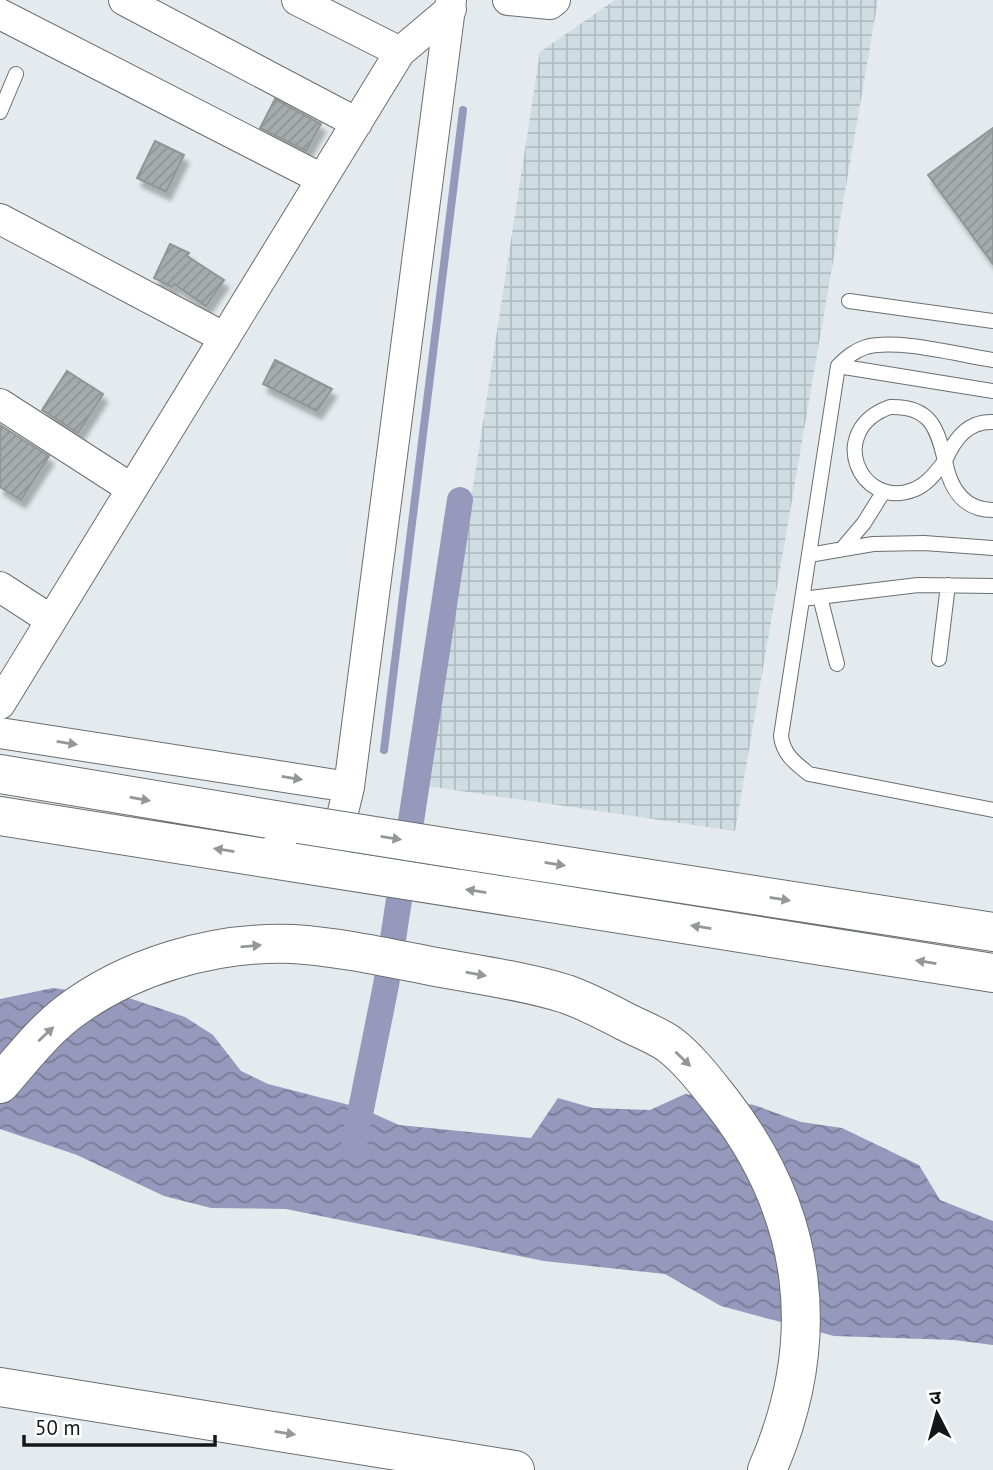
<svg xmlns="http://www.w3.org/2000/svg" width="993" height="1470" font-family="'PT Sans','Noto Sans Devanagari',sans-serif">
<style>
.industrial{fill:url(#industrial-grid)}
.water{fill:url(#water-waves)}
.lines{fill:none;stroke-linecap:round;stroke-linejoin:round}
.stream{stroke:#9698bc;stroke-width:8}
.canal{stroke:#9698bc;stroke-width:26}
.building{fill:url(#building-hatch);stroke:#909696;stroke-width:2;filter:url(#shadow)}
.lane-casing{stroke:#6a6f71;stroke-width:16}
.street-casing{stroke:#6a6f71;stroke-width:32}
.secondary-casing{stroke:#6a6f71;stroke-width:40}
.highway-casing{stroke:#6a6f71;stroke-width:40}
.lane{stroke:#fff;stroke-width:14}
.street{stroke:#fff;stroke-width:30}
.secondary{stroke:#fff;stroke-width:38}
.highway{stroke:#fff;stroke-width:38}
.secondary-bridge-casing{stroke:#6a6f71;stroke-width:40;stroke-linecap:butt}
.secondary-bridge{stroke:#fff;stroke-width:38}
.oneway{fill:#959697}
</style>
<defs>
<pattern id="industrial-grid" width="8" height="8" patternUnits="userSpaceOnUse" patternTransform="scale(1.75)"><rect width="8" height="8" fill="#cfdde3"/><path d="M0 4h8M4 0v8" fill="none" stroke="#b1bdc2"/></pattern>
<pattern id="water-waves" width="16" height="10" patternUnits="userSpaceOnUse" patternTransform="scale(1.75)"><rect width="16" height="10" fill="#9698bc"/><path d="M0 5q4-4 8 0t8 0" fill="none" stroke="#797b98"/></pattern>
<pattern id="building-hatch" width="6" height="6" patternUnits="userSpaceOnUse" patternTransform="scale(1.75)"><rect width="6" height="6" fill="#a6acac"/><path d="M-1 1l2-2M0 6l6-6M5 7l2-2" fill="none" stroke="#8e9393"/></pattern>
<filter id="shadow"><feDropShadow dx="4.5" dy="8" stdDeviation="2" flood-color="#0004"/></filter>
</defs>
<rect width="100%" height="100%" fill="#e4eaed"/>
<path class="industrial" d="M615,0H878L735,831L427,786L540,52Z"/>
<path class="water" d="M53,988L132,999L185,1017L213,1035L241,1071L268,1084L361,1108L399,1125L531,1138L558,1098L593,1108L650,1110L685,1094L754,1105L801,1122L842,1128L919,1165L940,1200L993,1221V1345L954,1340L834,1336L721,1306L665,1274L544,1261L286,1209L211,1208L164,1196L77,1155L0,1129V999Z"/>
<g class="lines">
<path class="stream" d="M384,750L463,110"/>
<path class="canal" d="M354,1144L386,985L460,500"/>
</g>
<path class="building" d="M275,99L321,124L306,151L260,128Z
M993,128V264L928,175Z
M155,141L184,155L166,192L137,178Z
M170,244L189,253L187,256L224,280L206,306L174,284L172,287L154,278Z
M275,360L332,389L317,411L263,384Z
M67,371L103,394L78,433L42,410Z
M0,425L49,456L21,500L0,487Z"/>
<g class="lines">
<g class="lane-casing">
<path id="lane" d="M0,112L16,74
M849,301L993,321
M993,360C959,355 897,338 866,347C854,351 847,357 838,366L781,736C783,754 795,763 809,774L993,810
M838,366L993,391
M890,407C930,406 937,427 945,461C936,472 927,485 913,490C860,510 825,430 890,407Z
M993,422C967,421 954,440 945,461C950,488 963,510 993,510
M842,549L864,523L884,491
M809,555L873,544L924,543L993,548
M820,597L837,664
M802,599L918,585L993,586
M939,659L948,585"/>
</g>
<g class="street-casing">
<path id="street" d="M124,0L357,123
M297,0L400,52
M508,0L550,4L555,0
M0,14L322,179
M0,219L225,338
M0,404L132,489
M0,587L51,620
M0,704L400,52L451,9
M0,733L349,787
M274,850C293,843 320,854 336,841L349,787L451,0"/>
</g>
<g class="secondary-casing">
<path id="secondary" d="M0,774L299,824
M0,816L993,973
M463,850L993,932"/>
</g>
<g class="highway-casing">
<path id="highway" d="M0,1084C21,1060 41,1034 66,1014C128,966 215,941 293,944C341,947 389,958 436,967C479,975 524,981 566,994C586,1001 607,1012 626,1022C640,1029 656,1035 669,1044C689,1059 706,1082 722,1102C809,1214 824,1340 767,1470
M0,1387L515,1470"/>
</g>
<use href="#lane" class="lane"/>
<use href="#street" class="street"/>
<use href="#secondary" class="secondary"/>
<use href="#highway" class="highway"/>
<g class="secondary-bridge-casing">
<path id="secondary-bridge" d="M299,824L463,850"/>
</g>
<use href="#secondary-bridge" class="secondary-bridge"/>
</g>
<defs><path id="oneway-solid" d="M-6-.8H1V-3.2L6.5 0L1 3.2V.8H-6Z" transform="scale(1.75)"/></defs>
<g class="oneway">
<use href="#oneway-solid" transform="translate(67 743) rotate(9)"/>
<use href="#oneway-solid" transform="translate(292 778) rotate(9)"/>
<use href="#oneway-solid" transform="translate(140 799) rotate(10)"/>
<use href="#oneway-solid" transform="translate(391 838) rotate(9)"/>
<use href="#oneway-solid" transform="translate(224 850) rotate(-171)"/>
<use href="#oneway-solid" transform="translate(555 864) rotate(9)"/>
<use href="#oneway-solid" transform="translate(476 891) rotate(-171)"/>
<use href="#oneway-solid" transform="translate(780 899) rotate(9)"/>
<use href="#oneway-solid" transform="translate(701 927) rotate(-171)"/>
<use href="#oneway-solid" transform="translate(251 946) rotate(-5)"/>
<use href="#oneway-solid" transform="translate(926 962) rotate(-171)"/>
<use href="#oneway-solid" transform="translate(476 974) rotate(10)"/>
<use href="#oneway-solid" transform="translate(46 1034) rotate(-43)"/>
<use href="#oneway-solid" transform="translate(683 1059) rotate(44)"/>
<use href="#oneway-solid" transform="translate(285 1433) rotate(9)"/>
</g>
<g transform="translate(937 1414) rotate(354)" stroke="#ffffff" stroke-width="5" paint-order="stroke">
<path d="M0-5L12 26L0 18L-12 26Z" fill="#141617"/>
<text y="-10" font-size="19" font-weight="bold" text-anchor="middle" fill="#141617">उ</text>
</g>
<path d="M24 1435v10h191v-10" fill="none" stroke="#141617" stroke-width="3.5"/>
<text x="35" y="1435" font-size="21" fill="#141617" stroke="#ffffff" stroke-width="5" paint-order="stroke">50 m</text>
</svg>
